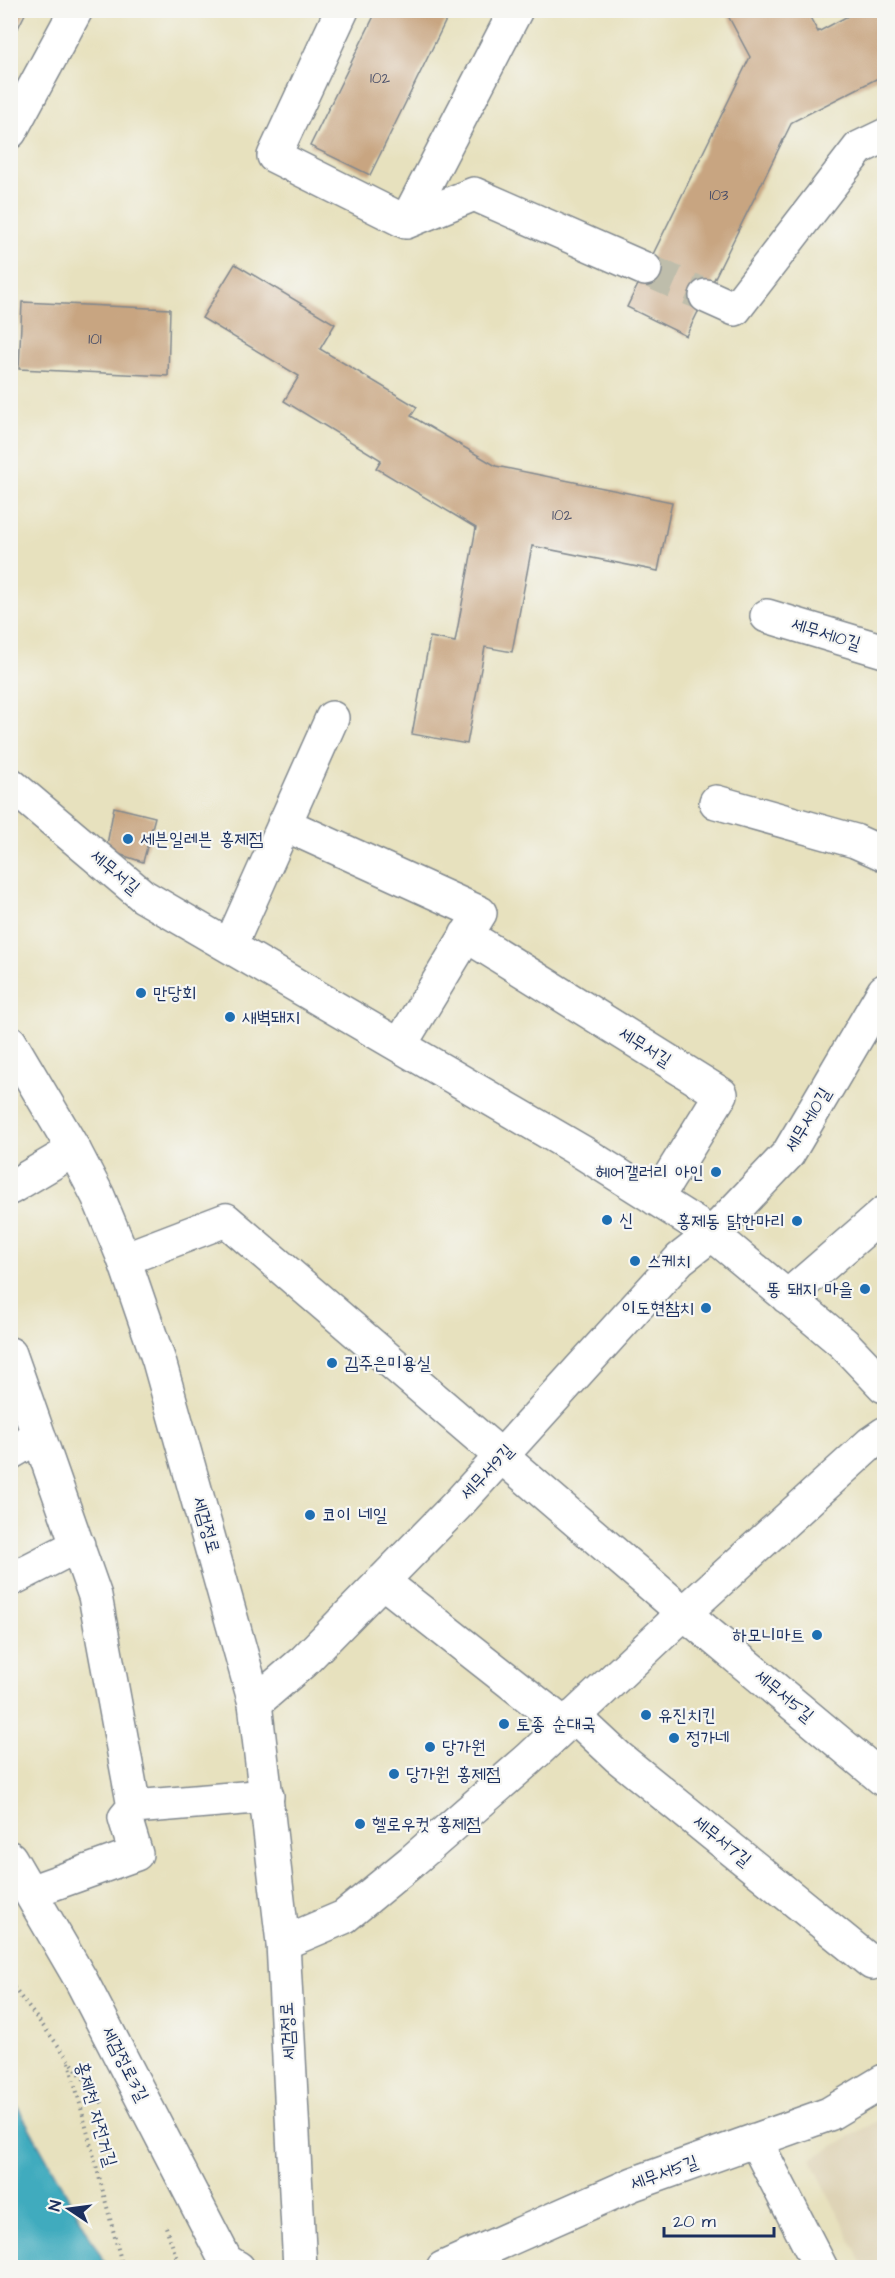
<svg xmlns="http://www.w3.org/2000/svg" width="895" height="2278" font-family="'Architects Daughter','Poor Story',sans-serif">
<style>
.built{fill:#ded3b6}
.water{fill:#3fabbe;stroke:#2d6d8e;stroke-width:1.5}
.building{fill:#c8a581}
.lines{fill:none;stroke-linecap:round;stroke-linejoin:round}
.minor-tunnel{stroke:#bebdab;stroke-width:33;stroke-dasharray:33 16;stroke-linecap:butt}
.minor-casing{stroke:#81888e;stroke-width:36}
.primary-casing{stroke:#81888e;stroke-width:36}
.path{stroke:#81888e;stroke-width:4;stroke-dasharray:1.5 4.5;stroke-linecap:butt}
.minor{stroke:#fff;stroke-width:33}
.primary{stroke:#fff;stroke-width:33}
.poi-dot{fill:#1f6fb2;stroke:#f6f6f2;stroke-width:2}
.labels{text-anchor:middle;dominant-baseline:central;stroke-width:4.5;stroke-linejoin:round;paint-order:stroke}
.number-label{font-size:15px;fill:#464c67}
.street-label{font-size:18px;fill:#1b2f5e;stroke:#f6f6f2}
.poi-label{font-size:18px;fill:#1b2f5e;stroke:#f6f6f2;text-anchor:start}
</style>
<rect width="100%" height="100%" fill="#f6f6f2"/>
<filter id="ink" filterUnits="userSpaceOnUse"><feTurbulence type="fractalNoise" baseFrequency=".0167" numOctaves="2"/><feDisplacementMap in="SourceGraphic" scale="12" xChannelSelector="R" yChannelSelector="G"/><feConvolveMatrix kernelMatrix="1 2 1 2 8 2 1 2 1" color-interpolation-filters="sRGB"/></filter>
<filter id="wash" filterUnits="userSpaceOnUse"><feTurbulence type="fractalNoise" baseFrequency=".008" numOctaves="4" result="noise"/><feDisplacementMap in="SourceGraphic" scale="24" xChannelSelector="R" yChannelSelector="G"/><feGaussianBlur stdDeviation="1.35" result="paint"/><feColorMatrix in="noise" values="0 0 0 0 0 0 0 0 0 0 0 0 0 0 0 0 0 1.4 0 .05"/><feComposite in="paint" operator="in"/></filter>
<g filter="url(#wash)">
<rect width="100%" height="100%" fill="#e7e1be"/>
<path class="built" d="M884,2117V2267H864L811,2159Z"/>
<path class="water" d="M11,2093L15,2102L107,2267H11Z"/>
<g id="blocks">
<path class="building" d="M10,10H27L10,44Z
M377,10H451L370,175L310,146Z
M725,10H806L818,32L859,10H884V75L792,122L686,336L627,307L750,57Z
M235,264L335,324L320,349L417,407L411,416L496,466L672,502L658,571L532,546L512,652L485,647L467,744L412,734L430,637L455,642L476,528L376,468L381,460L284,401L299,376L202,318Z
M22,302L170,309L168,376L19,369Z
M114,807L155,817L143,862L106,850Z"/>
</g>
</g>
<g filter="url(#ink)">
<use href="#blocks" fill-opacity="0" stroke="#81888e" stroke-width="1.5"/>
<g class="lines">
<path class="minor-tunnel" d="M645,269L706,296"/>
<g class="minor-casing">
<path id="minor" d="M342,10L274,156L406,222L516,10
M10,132L76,10
M406,222L474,194L645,269
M706,296L735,309L859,148L884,136
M767,616L884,651
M10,784L143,896L582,1152L712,1234L843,1343L884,1386
M716,802L855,841L884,854
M284,824L480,913L400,1045
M466,935L721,1094L656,1199
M230,946L332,718
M10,1188L74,1150
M124,1259L226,1220L684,1613L884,1780
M787,1297L884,1213
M10,1354L95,1596L134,1807L267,1796
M10,1453L39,1436
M10,1580L78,1545
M382,1581L565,1725
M255,1703L304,1661L456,1506L680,1259L712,1234L788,1154L884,991
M574,1716L618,1757L872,1963
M10,1858L81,1980L226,2261L238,2268
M30,1892L136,1854L125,1818L134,1807
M283,1943L344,1917L411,1862L529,1759L684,1613L871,1443L884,1434
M755,2140L821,2268
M443,2268L633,2184L829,2114L884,2081"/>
</g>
<g class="primary-casing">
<path id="primary" d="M10,1042L74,1150L98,1196L124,1259L159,1361L255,1703L283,1943L300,2268"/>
</g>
<path class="path" d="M10,1983L103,2104
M69,2062L123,2268
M166,2227L180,2268"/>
<use href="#minor" class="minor"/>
<use href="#primary" class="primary"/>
</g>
</g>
<g class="poi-dot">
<circle cx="128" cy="839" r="6"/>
<circle cx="141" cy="993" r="6"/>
<circle cx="230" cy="1017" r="6"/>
<circle cx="716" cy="1172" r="6"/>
<circle cx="607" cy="1220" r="6"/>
<circle cx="797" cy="1221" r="6"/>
<circle cx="635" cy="1261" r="6"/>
<circle cx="865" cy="1289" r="6"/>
<circle cx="706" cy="1308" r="6"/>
<circle cx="332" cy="1363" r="6"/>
<circle cx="310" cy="1515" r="6"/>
<circle cx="817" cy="1635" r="6"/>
<circle cx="646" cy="1715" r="6"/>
<circle cx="504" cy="1724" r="6"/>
<circle cx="674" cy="1738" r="6"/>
<circle cx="430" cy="1747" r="6"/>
<circle cx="394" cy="1774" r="6"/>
<circle cx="360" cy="1824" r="6"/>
</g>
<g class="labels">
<g class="number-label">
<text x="380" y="78">102</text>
<text x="719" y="195">103</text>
<text x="95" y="339">101</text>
<text x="562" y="515">102</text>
</g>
<g class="street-label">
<text transform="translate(826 634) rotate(17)">세무서10길</text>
<text transform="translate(115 872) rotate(40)">세무서길</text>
<text transform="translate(645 1047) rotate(32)">세무서길</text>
<text transform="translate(808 1120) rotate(-59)">세무서10길</text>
<text transform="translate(487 1472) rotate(-47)">세무서9길</text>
<text transform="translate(206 1525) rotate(74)">세검정로</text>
<text transform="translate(784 1696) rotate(40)">세무서5길</text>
<text transform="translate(722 1841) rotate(39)">세무서7길</text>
<text transform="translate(288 2031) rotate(-93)">세검정로</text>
<text transform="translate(125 2064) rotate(63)">세검정로3길</text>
<text transform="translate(96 2114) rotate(74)">홍제천 자전거길</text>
<text transform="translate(664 2173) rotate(-20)">세무서5길</text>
</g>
<g class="poi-label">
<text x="140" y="839">세븐일레븐 홍제점</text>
<text x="153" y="993">만당회</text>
<text x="242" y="1017">새벽돼지</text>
<text x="704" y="1172" text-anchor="end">헤어갤러리 아인</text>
<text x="619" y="1220">신</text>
<text x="785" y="1221" text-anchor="end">홍제동 닭한마리</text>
<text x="647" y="1261">스케치</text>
<text x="853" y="1289" text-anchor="end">똥 돼지 마을</text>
<text x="694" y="1308" text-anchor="end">이도현참치</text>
<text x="344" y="1363">김주은미용실</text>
<text x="322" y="1515">코이 네일</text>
<text x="805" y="1635" text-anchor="end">하모니마트</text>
<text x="658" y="1715">유진치킨</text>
<text x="516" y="1724">토종 순대국</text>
<text x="686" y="1738">정가네</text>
<text x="442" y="1747">당가원</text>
<text x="406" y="1774">당가원 홍제점</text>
<text x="372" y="1824">헬로우컷 홍제점</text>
</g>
</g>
<rect width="895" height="2278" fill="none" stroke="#f6f6f2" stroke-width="36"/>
<g transform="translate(69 2209) rotate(283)" stroke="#f6f6f2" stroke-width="4.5" paint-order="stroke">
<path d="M0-4.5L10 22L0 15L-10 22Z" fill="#1b2f5e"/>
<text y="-9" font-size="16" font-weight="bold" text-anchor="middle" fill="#1b2f5e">N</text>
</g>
<path d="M664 2227v9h110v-9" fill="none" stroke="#1b2f5e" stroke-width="3"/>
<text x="673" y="2227" font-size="18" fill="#1b2f5e" stroke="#f6f6f2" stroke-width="4.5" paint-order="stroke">20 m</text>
</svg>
